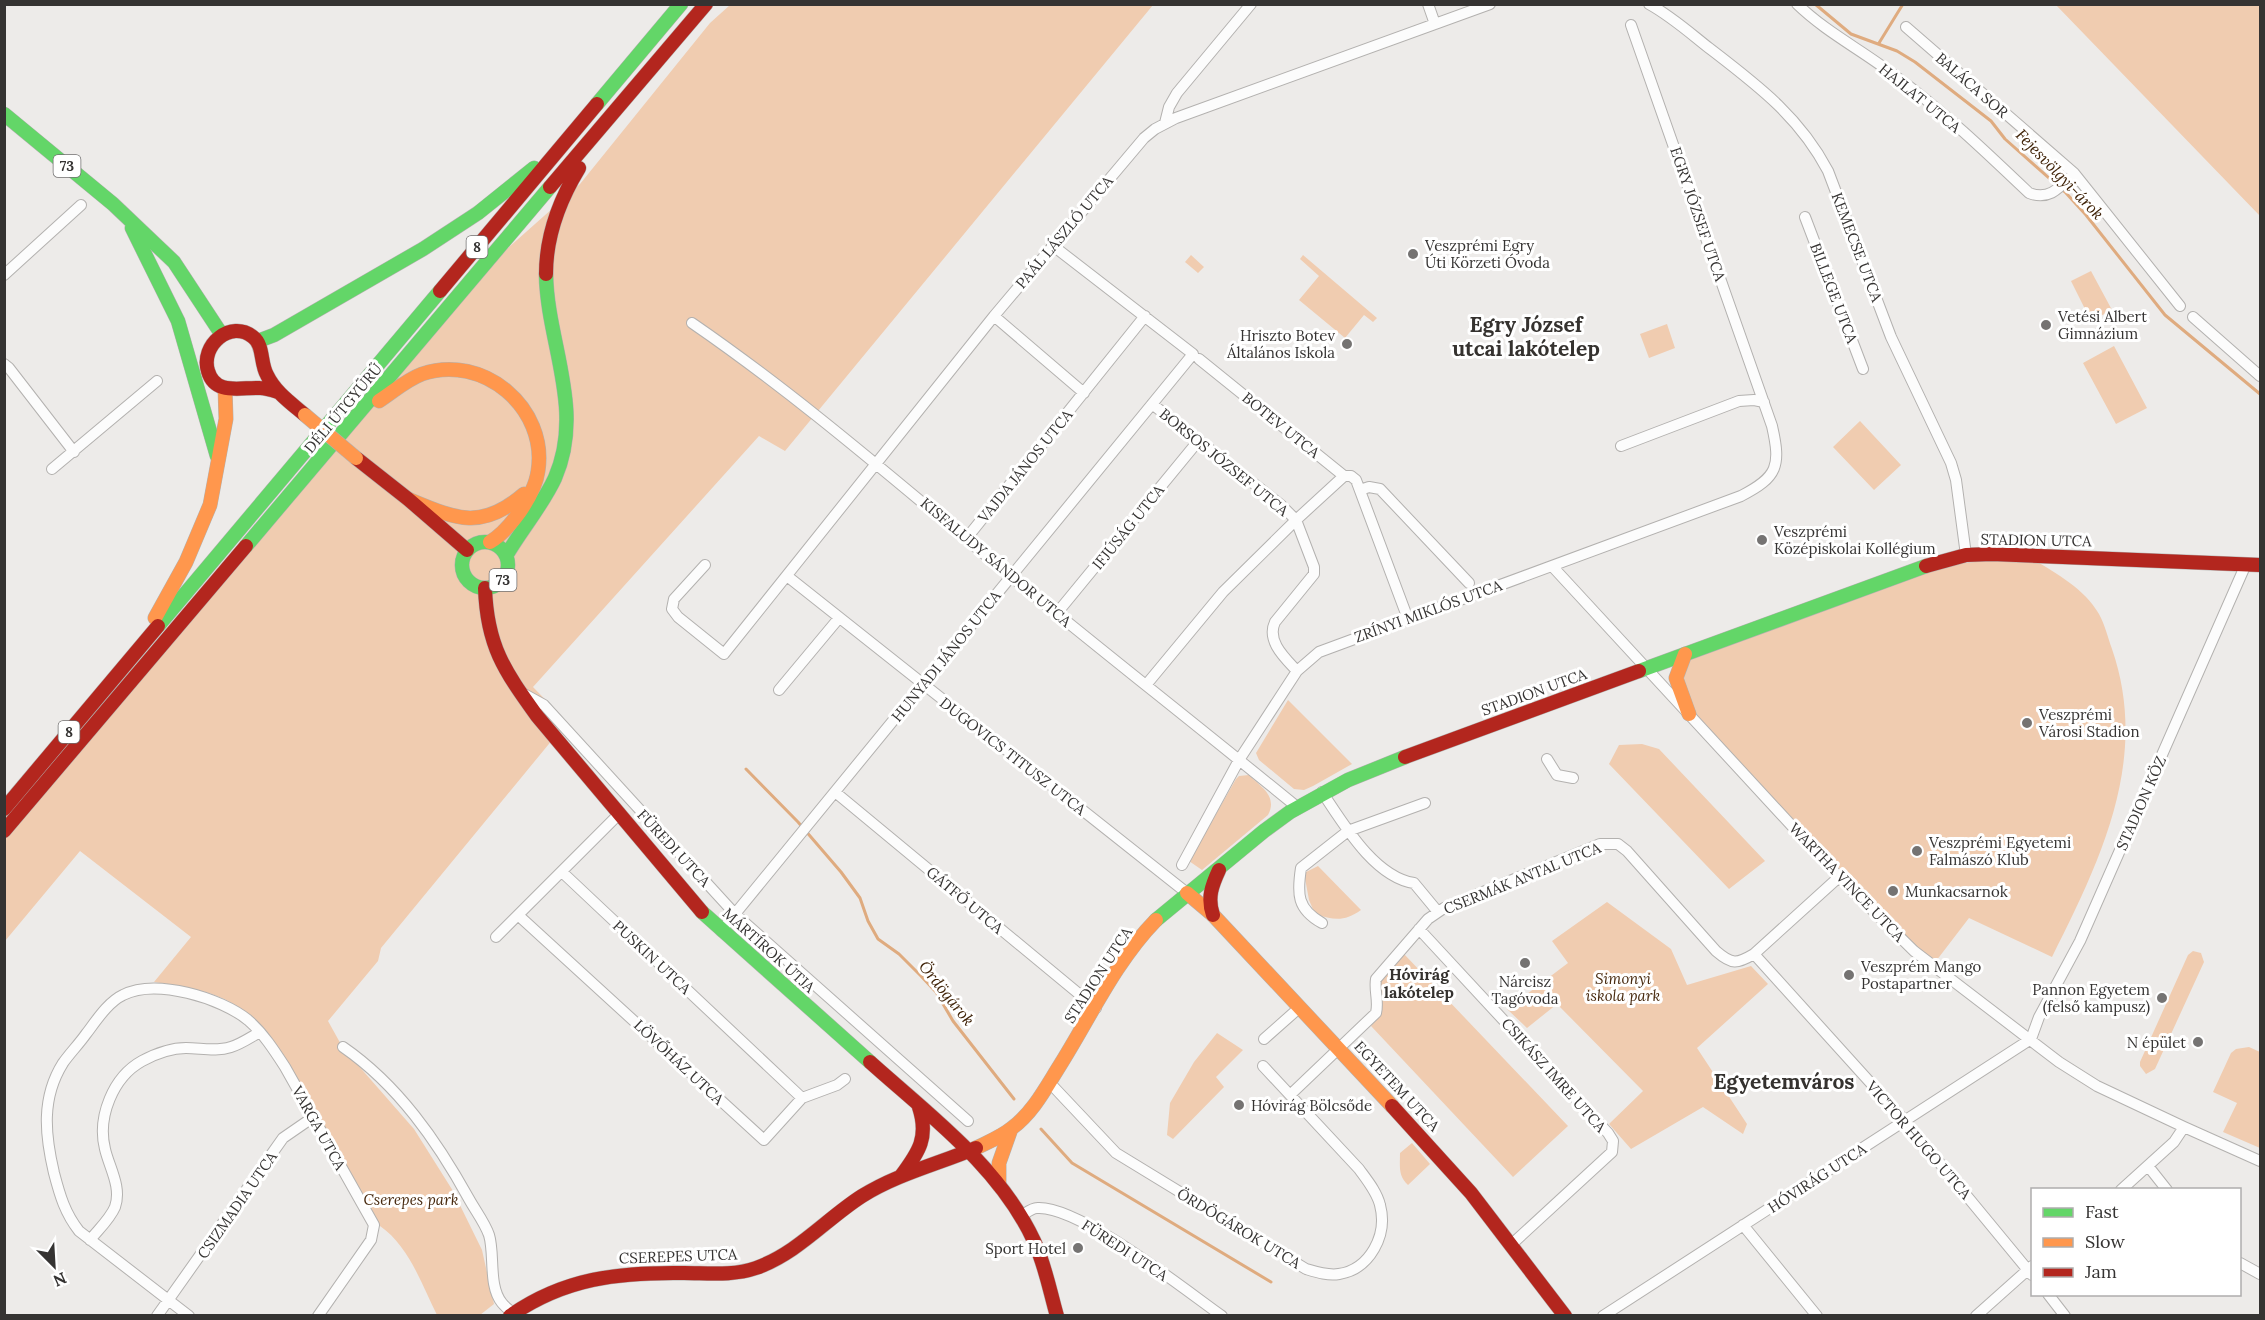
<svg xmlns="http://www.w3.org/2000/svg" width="2265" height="1320" font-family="Lora,serif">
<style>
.green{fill:#f0ccb0}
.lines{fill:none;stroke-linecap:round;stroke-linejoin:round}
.stream{stroke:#dfab7f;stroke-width:3}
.street-casing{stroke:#b3b1af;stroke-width:12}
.fast-casing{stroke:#b3b1af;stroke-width:15}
.slow-casing{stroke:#b3b1af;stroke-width:15}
.jam-casing{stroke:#b3b1af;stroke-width:15}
.street{stroke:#fcfcfc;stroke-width:10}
.fast{stroke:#63d668;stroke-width:14}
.slow{stroke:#ff974d;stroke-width:14}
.jam{stroke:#b3261e;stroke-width:14}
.slow-bridge-casing{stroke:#b3b1af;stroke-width:15;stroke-linecap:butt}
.slow-bridge{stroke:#ff974d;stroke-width:14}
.poi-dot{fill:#757372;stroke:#fff;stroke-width:2}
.labels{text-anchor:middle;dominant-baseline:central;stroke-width:6;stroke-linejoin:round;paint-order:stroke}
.shield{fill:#fff;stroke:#727070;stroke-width:1.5}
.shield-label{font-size:14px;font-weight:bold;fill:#353332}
.street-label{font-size:15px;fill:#353332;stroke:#fff}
.poi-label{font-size:15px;fill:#353332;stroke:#fff;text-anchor:start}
.park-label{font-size:15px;font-style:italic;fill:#47290e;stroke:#fff}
.water-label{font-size:16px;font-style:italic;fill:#3f2207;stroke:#fff}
.neighbourhood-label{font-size:16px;font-weight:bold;fill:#35322f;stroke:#fff}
.district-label{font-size:21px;font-weight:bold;fill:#35322f;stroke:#fff}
</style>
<rect width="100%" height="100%" fill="#edebe9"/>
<path class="green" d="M730,5H1153L785,451L759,436L533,687L567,722L381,948L378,961L328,1021L343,1048L414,1129L453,1191L482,1250L494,1304L480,1315H437C422,1285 409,1246 380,1226L281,1053C268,1035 254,1017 235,1005C212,990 180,986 154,982L191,937L80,851L5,941V814L500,255L580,184L710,23Z
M2056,5H2260V216Z
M1191,255L1204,267L1198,273L1185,262Z
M1303,255L1377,318L1373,322L1364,315L1345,338L1299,300L1319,276L1300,259Z
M2091,271L2112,310L2091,321L2071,281Z
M1667,324L1675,348L1649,358L1640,334Z
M2114,346L2147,408L2116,424L2083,363Z
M1860,421L1901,465L1874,490L1833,447Z
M2029,557C2054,572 2084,588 2099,614C2105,625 2108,638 2112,649C2150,759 2101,859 2052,957L1969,918L1933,965L1914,952L1689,714L1676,678L1685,654L1921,567Z
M1288,700L1352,764L1313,786L1304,790L1294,789L1259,760L1256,753Z
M1642,744L1659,749L1765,861L1729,889L1609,764L1619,745Z
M1249,775C1261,787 1278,796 1268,815L1202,870L1189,861L1236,779L1239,776Z
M1318,866L1361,910C1344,922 1334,920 1315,914L1309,900L1304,873Z
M1607,902L1671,949L1687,985L1751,966L1768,984L1697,1048L1747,1124L1743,1134L1703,1107L1631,1149L1609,1124L1643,1091L1557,1004L1527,1028L1507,1009L1568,963L1552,941Z
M2193,951L2201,953L2204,962L2155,1069L2146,1074L2140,1066V1062L2188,955Z
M1404,954L1568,1126L1513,1177L1371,1026C1392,1000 1372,996 1381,980C1386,971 1397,962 1404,954Z
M1217,1033L1243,1050L1216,1077L1224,1087L1173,1139L1167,1135L1170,1103L1194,1062Z
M2249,1047L2260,1052V1148L2223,1132L2237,1103L2213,1092L2231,1053L2236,1049Z
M1412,1143L1430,1164L1408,1185C1398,1176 1400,1166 1400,1153Z"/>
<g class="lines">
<path class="stream" d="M1815,4L1851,34L1897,51L1915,62L1991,121L2005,139L2066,193L2086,215L2165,315L2260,394
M1879,43L1903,4
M746,769L798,822L841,872L860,898L868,921L878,939L899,954L921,976L936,992L953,1021L1014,1099
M1041,1129L1072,1163L1271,1282"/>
<g class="street-casing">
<path id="street" d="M1428,4L1435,24
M1649,4C1671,16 1690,33 1709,48C1757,85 1799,116 1828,171L1891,337L1951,463L1956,480L1966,555
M1797,4C1827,33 1862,50 1894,75C1942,110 1986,152 2029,193C2050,201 2060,187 2074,173
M1906,27L2074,173L2180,306
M1165,123L1169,107L1177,93L1251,4
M1805,217L1863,369
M4,275L81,205
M994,316L1084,393
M2193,317L2260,376
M692,323C788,389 876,464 966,539C1075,630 1187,717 1297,807
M1199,359L1344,476H1351L1356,480L1408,619
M4,364L9,368L74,452
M1152,404L1281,505L1296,520L1314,567V574L1275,622C1266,641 1285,658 1297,671
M1621,446L1739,401L1754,400L1764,402
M52,469L157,381
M1360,490L1369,487L1380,489L1469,583
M966,539L1145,316
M705,565L674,599L672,609L678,617L724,654L994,316L1144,138L1155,129L1176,118L1490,4
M1552,566L1839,877L1914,951L2059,1062L2097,1086L2184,1127L2260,1161
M787,576L1187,893
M1057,613L1199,440
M1146,685L1223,592L1296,520L1344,476
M779,690L839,618
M524,694L544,705L735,914L968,1121
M1547,759L1557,775L1573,778
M835,792L1096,1008
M1322,792C1343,823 1374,877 1414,883L1438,912
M1182,865L1239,760L1297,671L1319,652L1741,496C1778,477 1781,466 1772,426L1631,25
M562,872L802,1098
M518,915L764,1140L802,1098L837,1085L845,1079
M1322,923C1297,909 1297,894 1301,868L1348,831L1425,803
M1419,929L1608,1133L1613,1141L1612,1152L1512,1244
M721,931L1193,354L1052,245
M496,937L620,813
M1754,954L1905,1121L2032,1275
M1264,1039L1299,1008
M2031,1039L2039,1017L2080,941L2246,564
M343,1047C398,1085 437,1141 469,1199C475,1210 485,1223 489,1235C495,1254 488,1286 502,1303C505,1307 511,1311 515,1316
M1049,1082L1116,1153L1306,1269C1316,1272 1328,1276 1339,1274C1370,1269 1388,1235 1380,1205C1377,1192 1367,1180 1359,1169L1263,1066
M1290,1095L1376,1013C1379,1001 1374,991 1376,979L1428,919L1444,908L1600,844H1618L1627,851L1716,951C1732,965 1737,964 1754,954L1839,877
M2148,1166L2167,1190
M2121,1190L2174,1142L2184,1127
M1021,1216C1026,1213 1032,1208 1037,1208C1079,1205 1185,1290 1222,1316
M1743,1225L1817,1316
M90,1240C98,1230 110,1219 115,1207C122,1187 109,1167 105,1149C97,1117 113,1077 142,1061C155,1054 171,1048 186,1048C201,1048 216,1052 231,1047C241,1044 251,1037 260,1032
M2240,1263L2260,1274
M2048,1294L2065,1316
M157,1316L283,1138L312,1118
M189,1316L79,1231C65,1213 60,1196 54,1173C45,1135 41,1098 63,1063C70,1053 79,1044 86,1034C96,1021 108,1002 123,995C156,978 221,998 248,1020C263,1033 274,1050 285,1067L374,1225L371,1240L318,1316
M1603,1316L2031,1039
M1976,1316L2032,1266"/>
</g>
<g class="fast-casing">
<path id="fast" d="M597,104L681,4
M4,114L113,204L174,262L222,335
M132,228L178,321L217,456
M258,341L274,335L423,249L478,213L534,168
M462 565a23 23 0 1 1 46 0a23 23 0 1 1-46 0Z
M246,546L550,187
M506,556C521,530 542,506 555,478C585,409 547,343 546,274
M158,626L440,291
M1639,671L1926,566
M702,912L870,1062
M1156,920L1264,831L1290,812L1348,780L1405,757"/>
</g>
<g class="slow-casing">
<path id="slow" d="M379,401C393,392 406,380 422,374C483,353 548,408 538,471C536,486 528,500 519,513C511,524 502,535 490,542
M408,499C456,519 481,531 524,494
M155,618L186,562L210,505L226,419L225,388
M1685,654L1676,678L1689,714
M1187,893L1213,915L1392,1106
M976,1148C988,1142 1001,1137 1012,1128C1032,1113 1044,1091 1057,1070C1089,1020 1114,963 1156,920
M999,1185V1163L1011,1129"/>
</g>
<g class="jam-casing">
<path id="jam" d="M550,187L706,4
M546,274C546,235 559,201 579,168
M440,291L597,104
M278,392C272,390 266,388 260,388C241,387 215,396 208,371C200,345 231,319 253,337C264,345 260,363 267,375C275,392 291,403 305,415
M356,458L408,499L467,550
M1926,566L1966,555L1992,554L2260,565
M485,588C487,646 504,670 537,716L702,912
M1405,757L1639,671
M4,809L158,626
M4,831L246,546
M1213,915C1207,898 1212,885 1219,870
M870,1062C929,1115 1000,1167 1034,1241C1045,1264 1050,1292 1057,1316
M1392,1106L1471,1193L1565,1316
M901,1176C919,1152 929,1137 919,1107
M510,1316C564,1278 619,1272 684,1273C708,1273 733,1276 756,1268C798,1253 826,1219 862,1196C897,1174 938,1164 976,1148"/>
</g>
<use href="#street" class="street"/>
<use href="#fast" class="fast"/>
<use href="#slow" class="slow"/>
<use href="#jam" class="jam"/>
<g class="slow-bridge-casing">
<path id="slow-bridge" d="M305,415L356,458"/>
</g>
<use href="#slow-bridge" class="slow-bridge"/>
</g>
<g class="poi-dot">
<circle cx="1413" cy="254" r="6"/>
<circle cx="2046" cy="325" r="6"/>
<circle cx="1347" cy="344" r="6"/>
<circle cx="1762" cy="540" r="6"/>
<circle cx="2027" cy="723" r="6"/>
<circle cx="1917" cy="851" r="6"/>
<circle cx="1893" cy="891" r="6"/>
<circle cx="1525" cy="963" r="6"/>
<circle cx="1849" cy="975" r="6"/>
<circle cx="2162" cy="998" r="6"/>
<circle cx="2198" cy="1042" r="6"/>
<circle cx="1239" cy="1105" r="6"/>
<circle cx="1078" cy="1248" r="6"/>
</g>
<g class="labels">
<g class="shield">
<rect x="53.5" y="155" width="27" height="22" rx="4.5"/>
<rect x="466.5" y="236" width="21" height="22" rx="4.5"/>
<rect x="489.5" y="569" width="27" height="22" rx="4.5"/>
<rect x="58.5" y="721" width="21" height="22" rx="4.5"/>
</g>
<g class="shield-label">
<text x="67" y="166">73</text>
<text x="477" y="247">8</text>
<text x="503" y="580">73</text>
<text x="69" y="732">8</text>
</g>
<g class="street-label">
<text transform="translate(1972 85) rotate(41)">BALÁCA SOR</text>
<text transform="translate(1920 98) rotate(39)">HAJLAT UTCA</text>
<text transform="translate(1698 214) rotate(71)">EGRY JÓZSEF UTCA</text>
<text transform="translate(1064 232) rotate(-50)">PAÁL LÁSZLÓ UTCA</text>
<text transform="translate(1857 247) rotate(69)">KEMECSE UTCA</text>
<text transform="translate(1834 293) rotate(69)">BILLEGE UTCA</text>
<text transform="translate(343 408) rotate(-50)">DÉLI ÚTGYŰRŰ</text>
<text transform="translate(1281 425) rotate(39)">BOTEV UTCA</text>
<text transform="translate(1224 462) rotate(39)">BORSOS JÓZSEF UTCA</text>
<text transform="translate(1025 466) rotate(-51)">VAJDA JÁNOS UTCA</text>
<text transform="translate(1128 527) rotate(-51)">IFJÚSÁG UTCA</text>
<text transform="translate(2036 540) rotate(1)">STADION UTCA</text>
<text transform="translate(996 562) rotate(40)">KISFALUDY SÁNDOR UTCA</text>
<text transform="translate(1428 611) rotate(-20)">ZRÍNYI MIKLÓS UTCA</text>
<text transform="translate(946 656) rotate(-51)">HUNYADI JÁNOS UTCA</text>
<text transform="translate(1534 692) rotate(-20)">STADION UTCA</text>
<text transform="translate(1013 756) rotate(38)">DUGOVICS TITUSZ UTCA</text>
<text transform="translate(2141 803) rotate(-66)">STADION KÖZ</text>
<text transform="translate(674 848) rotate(47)">FÜREDI UTCA</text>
<text transform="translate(1522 878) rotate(-22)">CSERMÁK ANTAL UTCA</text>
<text transform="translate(1847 882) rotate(46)">WARTHA VINCE UTCA</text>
<text transform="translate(965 900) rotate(40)">GÁTFŐ UTCA</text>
<text transform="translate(769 950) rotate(42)">MÁRTÍROK ÚTJA</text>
<text transform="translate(652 957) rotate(43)">PUSKIN UTCA</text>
<text transform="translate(1098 975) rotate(-57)">STADION UTCA</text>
<text transform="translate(679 1062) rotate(43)">LÖVŐHÁZ UTCA</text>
<text transform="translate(1554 1075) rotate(48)">CSIKÁSZ IMRE UTCA</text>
<text transform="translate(1397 1086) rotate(47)">EGYETEM UTCA</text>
<text transform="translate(319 1128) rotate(61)">VARGA UTCA</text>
<text transform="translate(1919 1140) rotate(49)">VICTOR HUGO UTCA</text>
<text transform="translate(1817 1178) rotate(-33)">HÓVIRÁG UTCA</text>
<text transform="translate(237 1205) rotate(-55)">CSIZMADIA UTCA</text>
<text transform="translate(1239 1228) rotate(31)">ÖRDÖGÁROK UTCA</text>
<text transform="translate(1125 1250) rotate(33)">FÜREDI UTCA</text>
<text transform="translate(678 1256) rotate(-2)">CSEREPES UTCA</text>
</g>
<g class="poi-label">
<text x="1425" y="245">Veszprémi Egry<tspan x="1425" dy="17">Úti Körzeti Óvoda</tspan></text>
<text x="2058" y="316">Vetési Albert<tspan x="2058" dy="17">Gimnázium</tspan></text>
<text x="1335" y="335" text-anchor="end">Hriszto Botev<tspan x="1335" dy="17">Általános Iskola</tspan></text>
<text x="1774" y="531">Veszprémi<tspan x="1774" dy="17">Középiskolai Kollégium</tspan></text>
<text x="2039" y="714">Veszprémi<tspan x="2039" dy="17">Városi Stadion</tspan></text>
<text x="1929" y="842">Veszprémi Egyetemi<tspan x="1929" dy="17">Falmászó Klub</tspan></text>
<text x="1905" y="891">Munkacsarnok</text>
<text x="1861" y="966">Veszprém Mango<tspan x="1861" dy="17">Postapartner</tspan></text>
<text x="1525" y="981" text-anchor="middle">Nárcisz<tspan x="1525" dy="17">Tagóvoda</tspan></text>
<text x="2150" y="989" text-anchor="end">Pannon Egyetem<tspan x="2150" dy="17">(felső kampusz)</tspan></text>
<text x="2186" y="1042" text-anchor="end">N épület</text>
<text x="1251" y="1105">Hóvirág Bölcsőde</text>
<text x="1066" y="1248" text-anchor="end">Sport Hotel</text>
</g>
<g class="park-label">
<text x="1623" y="978">Simonyi<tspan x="1623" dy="17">iskola park</tspan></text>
<text x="411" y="1199">Cserepes park</text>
</g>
<g class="water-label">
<text transform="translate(2060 174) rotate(46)">Fejesvölgyi-árok</text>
<text transform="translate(947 993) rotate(51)">Ördögárok</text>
</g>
<g class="neighbourhood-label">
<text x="1419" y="974">Hóvirág<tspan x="1419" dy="18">lakótelep</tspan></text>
</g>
<g class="district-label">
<text x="1526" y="324">Egry József<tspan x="1526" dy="24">utcai lakótelep</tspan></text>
<text x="1784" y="1081">Egyetemváros</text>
</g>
</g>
<rect width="2265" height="1320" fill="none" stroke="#353332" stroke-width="12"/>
<rect x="2031" y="1188" width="210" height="108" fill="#ffffff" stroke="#aeadad" stroke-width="1.5"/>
<rect x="2043" y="1208" width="30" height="9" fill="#63d668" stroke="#aeadad" stroke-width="1.5"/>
<text x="2085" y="1218" font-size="18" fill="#353332">Fast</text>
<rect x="2043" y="1238" width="30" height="9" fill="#ff974d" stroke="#aeadad" stroke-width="1.5"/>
<text x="2085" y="1248" font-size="18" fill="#353332">Slow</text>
<rect x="2043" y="1268" width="30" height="9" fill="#b3261e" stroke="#aeadad" stroke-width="1.5"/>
<text x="2085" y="1278" font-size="18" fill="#353332">Jam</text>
<g transform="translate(54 1266) rotate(156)" stroke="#ffffff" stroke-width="4.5" paint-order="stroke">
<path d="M0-4.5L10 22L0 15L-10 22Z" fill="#353332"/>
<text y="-9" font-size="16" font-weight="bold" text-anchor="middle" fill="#353332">N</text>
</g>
</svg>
